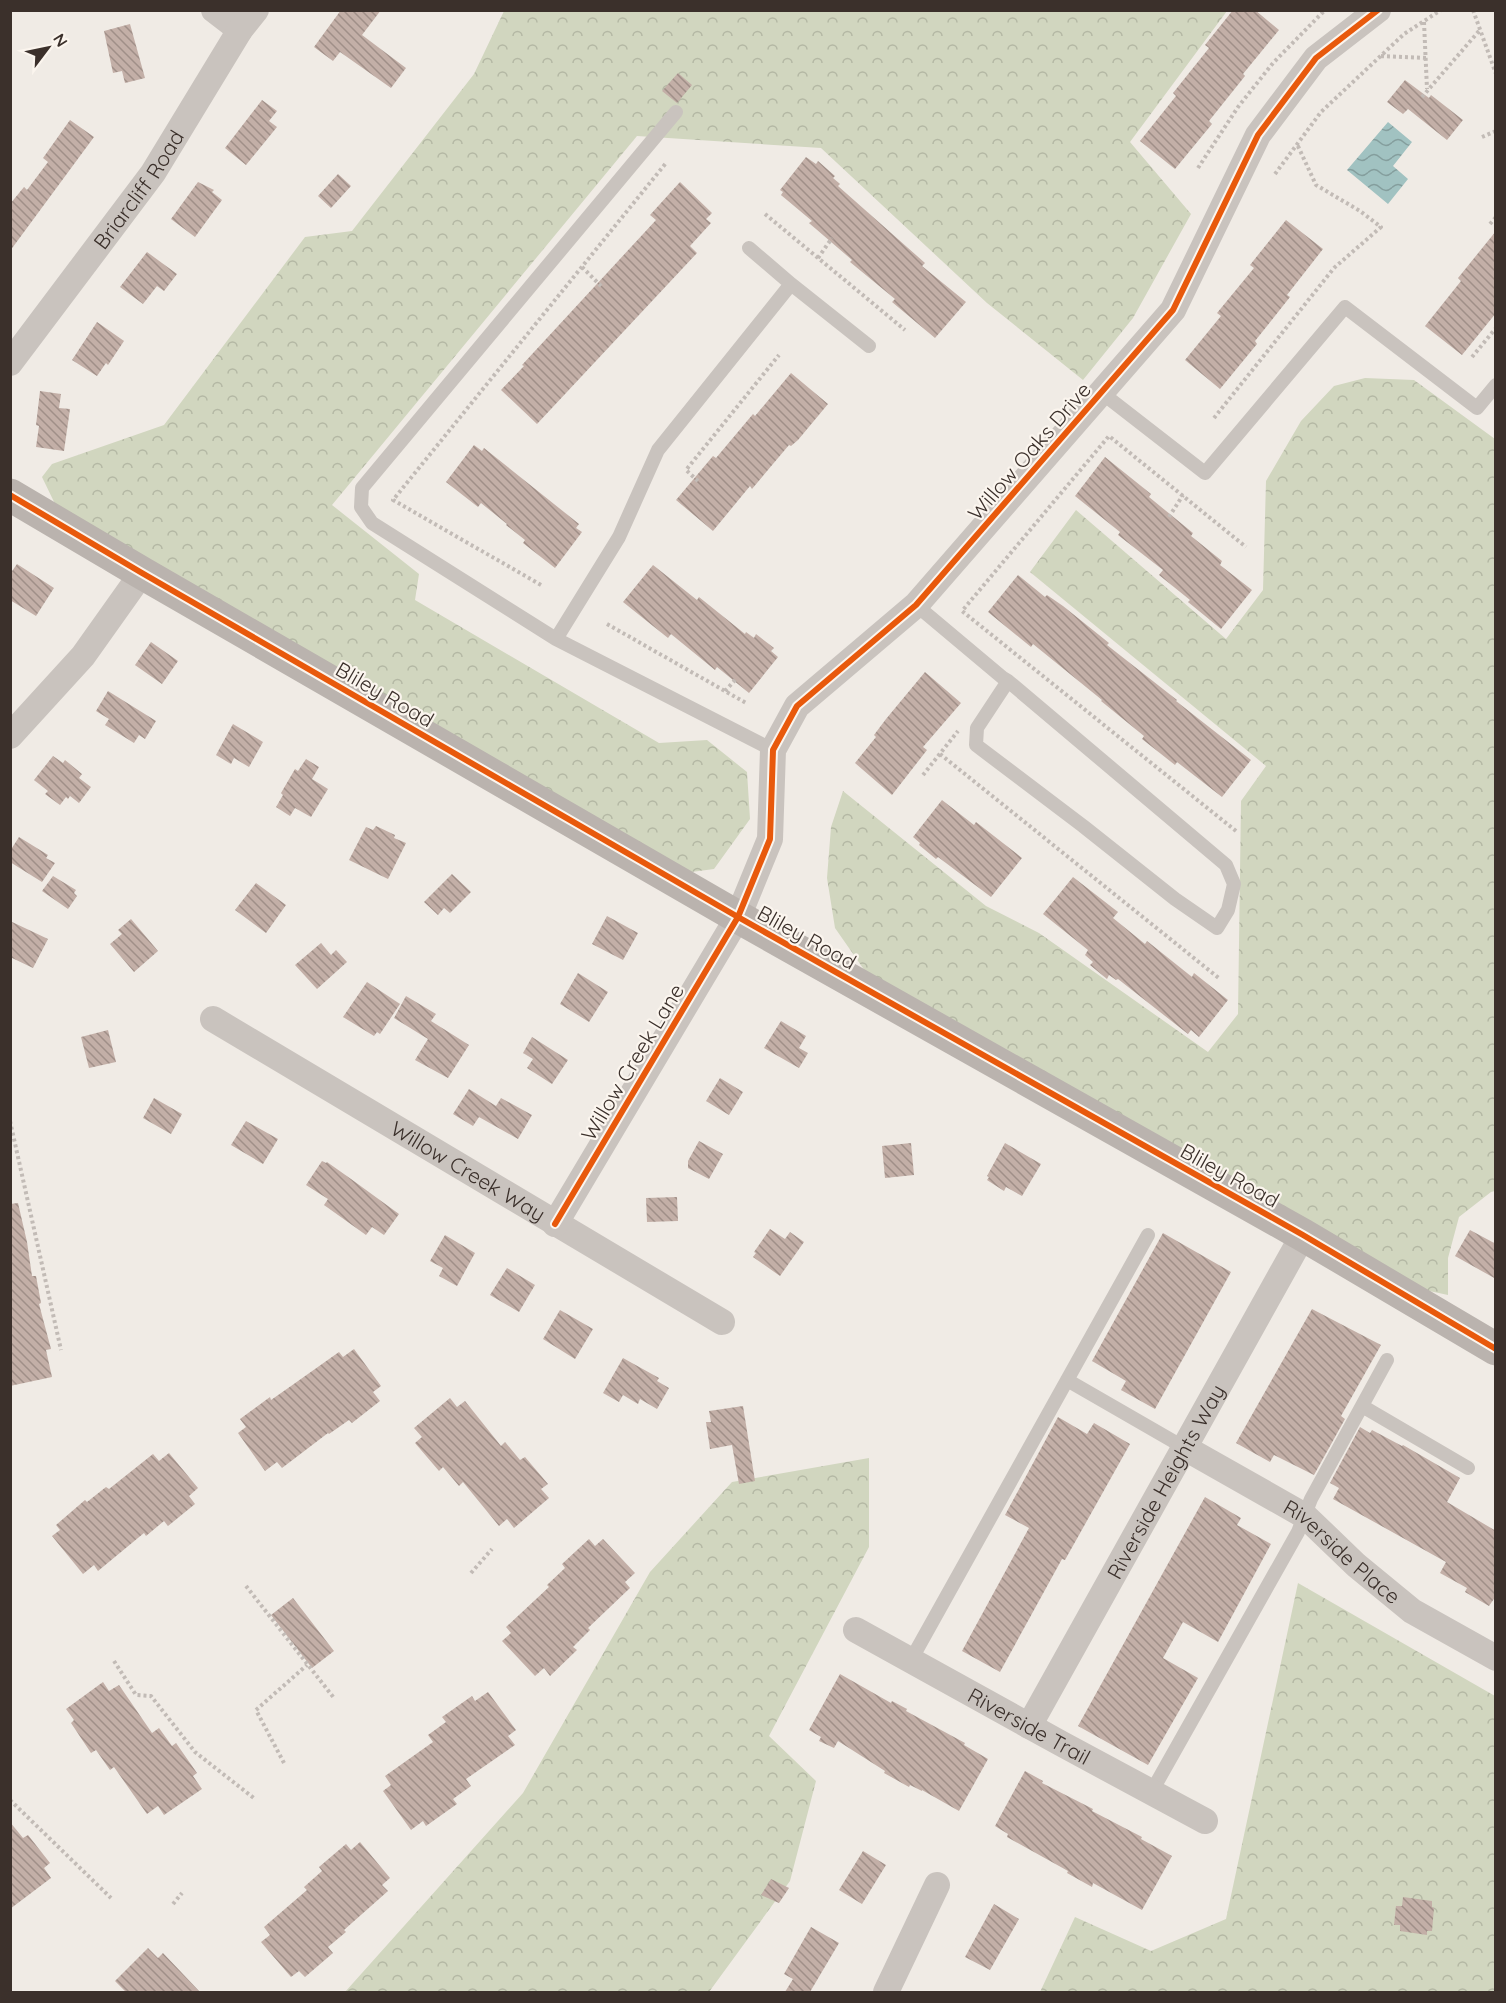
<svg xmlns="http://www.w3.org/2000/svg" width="1506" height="2003" font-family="Quicksand,sans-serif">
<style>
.forest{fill:url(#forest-crowns)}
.water{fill:url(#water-waves)}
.building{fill:url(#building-back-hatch)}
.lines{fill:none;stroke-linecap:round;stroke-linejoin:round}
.path{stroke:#c2bbb6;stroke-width:4;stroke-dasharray:3 3;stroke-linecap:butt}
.lane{stroke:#c9c3be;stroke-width:14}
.street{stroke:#c9c3be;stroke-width:26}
.secondary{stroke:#bab3ae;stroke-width:33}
.cycleway-casing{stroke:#fbf5ee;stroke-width:10}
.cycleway{stroke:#e8590c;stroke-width:6}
.labels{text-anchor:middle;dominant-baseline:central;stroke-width:4.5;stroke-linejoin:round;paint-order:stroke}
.street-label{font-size:21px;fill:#3b302b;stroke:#fbf5ee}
</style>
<defs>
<pattern id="forest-crowns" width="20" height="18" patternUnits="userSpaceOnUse" patternTransform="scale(1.5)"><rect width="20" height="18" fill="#d1d6bf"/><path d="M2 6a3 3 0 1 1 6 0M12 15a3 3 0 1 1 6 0" fill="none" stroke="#b4b8a4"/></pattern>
<pattern id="water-waves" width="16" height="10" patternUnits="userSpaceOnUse" patternTransform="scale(1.5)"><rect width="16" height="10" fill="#a1c2c1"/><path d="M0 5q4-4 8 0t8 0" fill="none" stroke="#849e9d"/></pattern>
<pattern id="building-back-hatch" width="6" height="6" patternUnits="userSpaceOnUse" patternTransform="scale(1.5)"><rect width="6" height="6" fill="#c3afa7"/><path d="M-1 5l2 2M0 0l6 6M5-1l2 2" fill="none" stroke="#a08f88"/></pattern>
</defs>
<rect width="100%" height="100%" fill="#f0ebe5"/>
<path class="forest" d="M504,11H1227L1130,142L1191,214L1133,318L1083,380L987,303L821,148L637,136L332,505L419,574L415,600L659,743L707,740L747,772L750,819L714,869L684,873L56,506L42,477L52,464L164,425L305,237L352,231L474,74Z
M1365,378L1414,380L1495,439V1191L1491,1192L1459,1217L1448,1258V1295L1420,1289L865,971L835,928L827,878L831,827L843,791L986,906L1039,933L1208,1052L1238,1014L1241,801L1266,766L1030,572L1076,510L1226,639L1263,590L1266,481L1301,421L1334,386Z
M869,1458V1547L769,1736L816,1781L790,1881L709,1992H345L523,1793L650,1572L732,1482Z
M1298,1583L1495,1696V1992H1040L1075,1917L1151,1951L1226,1919Z"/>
<path class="water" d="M1388,122L1412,142L1393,166L1408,179L1388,204L1347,170Z"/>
<path class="building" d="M341,10H381L362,35L406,68L391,88L340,52L333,61L314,47Z
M1233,10H1255L1279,30L1243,74L1245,76L1209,121L1212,124L1175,169L1140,141L1176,96L1173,93L1209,48L1205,45Z
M130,24L145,78L125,83L122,71L113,73L104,31Z
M678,73L692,85L677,103L662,91Z
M1405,80L1429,98L1431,95L1463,120L1447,140L1408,109L1403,114L1387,102Z
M262,100L277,111L269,121L277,127L246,165L225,148Z
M70,120L94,137L10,251V204L24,187L27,190L48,162L43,158Z
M806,157L816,164L818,161L835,176L833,178L840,184L838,186L925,263L922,266L966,302L935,338L892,302L895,299L850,262L852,260L809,223L812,221L781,195L783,192L780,190Z
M338,174L351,186L331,208L318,196Z
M198,182L214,190L212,192L222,200L195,237L171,219Z
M680,182L712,213L706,219L711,223L690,246L697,253L537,424L501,390L524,366L522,365L656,220L650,215Z
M1286,220L1323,249L1287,295L1290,297L1255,341L1257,344L1220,389L1185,360L1221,316L1217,313L1254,268L1250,265Z
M1496,231V313L1462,355L1425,326L1461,281L1458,278Z
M147,252L177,274L164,291L157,286L143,304L120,287Z
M97,322L124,341L108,365L106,363L97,376L72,360Z
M791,373L828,404L798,440L791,446L789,445L752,489L750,486L713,531L676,500L713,456L716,458L753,414L755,416Z
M40,391L61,394L59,408L70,409L64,451L36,447L39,426L36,425Z
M474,445L482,451L484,448L579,524L576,528L582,532L555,568L523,543L525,540L506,525L507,524L481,503L478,507L446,482Z
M1105,457L1151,494L1149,497L1193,533L1191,536L1222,561L1220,565L1252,590L1221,629L1188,602L1190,600L1159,575L1163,570L1118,535L1120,532L1075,496Z
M17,564L54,588L36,616L10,600V574Z
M653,565L697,600L699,597L745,634L746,632L754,638L756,634L774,648L771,651L778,657L749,693L717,667L715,670L671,634L668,638L623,602Z
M1018,575L1045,597L1047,595L1063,606L1109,643L1107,645L1177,700L1176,701L1251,760L1222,797L1177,762L1175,765L1156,750L1142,739L1144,736L1101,701L1102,700L1033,644L1031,647L988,612Z
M151,642L178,661L162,684L135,665Z
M925,672L961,703L923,747L927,750L892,795L855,763L876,737L874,735L886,719Z
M108,691L156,721L145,739L139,735L134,743L105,725L109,719L96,711Z
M233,724L263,742L249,767L234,758L231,764L216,755Z
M53,756L63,763L65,760L82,774L79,778L91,787L79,803L70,796L68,799L66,797L60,805L45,794L48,791L34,780Z
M306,759L319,767L312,779L328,789L311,817L295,808L290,816L276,807L283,795L281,793L295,769L298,771Z
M942,800L974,825L976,822L1022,858L991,897L938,857L936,859L919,845L920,843L913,837Z
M376,826L395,835L394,838L406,843L388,879L349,860L366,827L373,830Z
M19,837L48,855L46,858L55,863L42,882L10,862V851Z
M452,874L471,892L450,913L444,908L438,915L424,902Z
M53,876L76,890L74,893L77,896L68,909L42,891Z
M1073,877L1118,912L1113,918L1145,944L1147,941L1192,977L1194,973L1228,1000L1199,1037L1191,1030L1188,1034L1118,979L1116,980L1109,975L1107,979L1090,965L1093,962L1085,955L1088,950L1043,914Z
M256,883L286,905L266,933L235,910Z
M607,916L638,933L623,960L592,944Z
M131,919L158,951L134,972L110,944L122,934L118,930Z
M10,921L48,939L33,968L10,957Z
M321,943L331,955L336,950L347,962L317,989L295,965Z
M578,973L608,992L589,1022L560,1004Z
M367,982L400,1004L380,1034L377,1032L374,1036L343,1017Z
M406,996L436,1014L431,1021L469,1045L448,1078L415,1060L428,1039L394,1018Z
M781,1021L806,1036L799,1048L808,1053L799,1068L764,1048Z
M108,1030L116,1062L89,1068L81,1037Z
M532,1037L568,1060L552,1084L527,1068L533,1059L523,1053Z
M720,1078L743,1092L729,1115L706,1101Z
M469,1089L496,1106L501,1098L532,1115L518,1139L479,1117L473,1126L453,1114Z
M154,1098L182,1114L171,1134L143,1118Z
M246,1121L278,1139L263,1164L231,1145Z
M699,1141L723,1154L709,1179L688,1168V1161Z
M911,1143L914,1175L885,1178L882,1146Z
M1005,1143L1041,1164L1022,1196L1006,1187L1004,1191L987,1180L989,1177L987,1176Z
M322,1161L326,1163L327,1162L351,1179L399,1214L384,1235L372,1227L366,1235L324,1205L328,1199L306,1185Z
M677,1197L678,1221L647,1222L646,1198Z
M18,1203L27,1242L32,1276H36L41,1303L39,1304L51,1349L46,1350L52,1377L10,1386V1204Z
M770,1229L785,1239L790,1232L804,1242L780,1276L753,1257L756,1253L754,1252Z
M1470,1230L1496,1244V1279L1455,1256Z
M1163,1233L1231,1272L1155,1409L1121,1390L1126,1381L1092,1361Z
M445,1235L475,1253L457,1286L439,1276L443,1268L430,1261Z
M507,1268L535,1285L519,1312L490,1295Z
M1312,1309L1381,1345L1341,1416L1345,1419L1314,1475L1274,1455L1270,1462L1236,1443Z
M560,1310L593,1329L575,1359L543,1339Z
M354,1349L381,1386L373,1392L380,1401L352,1423L349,1420L329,1434L328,1433L282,1468L277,1462L265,1471L238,1433L246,1427L240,1419L270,1397L271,1400L291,1386L339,1352L343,1357Z
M623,1358L659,1378L657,1381L669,1388L657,1409L640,1399L638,1404L623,1395L619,1402L603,1393Z
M450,1398L457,1407L465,1401L501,1446L505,1442L520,1460L525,1457L548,1484L541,1489L549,1498L514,1528L507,1519L499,1526L463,1482L459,1486L443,1467L439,1471L415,1443L422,1437L414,1428Z
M743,1406L755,1481L739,1484L732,1445L710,1449L706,1422H711L709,1411Z
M1058,1417L1087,1434L1094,1423L1130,1444L1065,1560L1062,1559L1000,1672L962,1651L1029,1528L1005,1515Z
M1360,1427L1370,1433L1372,1430L1402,1446L1403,1445L1460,1478L1447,1502L1496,1531V1596L1489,1606L1465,1592L1467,1588L1440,1573L1446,1562L1333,1499L1339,1488L1330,1483Z
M169,1453L198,1488L189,1496L195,1504L168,1526L164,1521L146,1536L144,1533L98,1571L94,1565L83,1574L52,1536L60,1530L56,1525L85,1500L87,1502L106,1487L109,1489L153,1454L159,1461Z
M1205,1497L1241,1518L1237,1525L1271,1544L1218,1642L1183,1622L1163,1658L1198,1678L1148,1765L1078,1726Z
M589,1539L595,1546L603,1539L635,1573L625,1582L630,1588L588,1628L590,1630L573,1647L577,1650L550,1676L544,1668L535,1676L502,1641L511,1633L506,1627L549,1587L547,1585L565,1568L562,1564Z
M293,1598L334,1651L312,1668L271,1615Z
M840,1674L891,1703L892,1701L907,1709L906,1711L965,1743L964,1745L988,1759L959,1811L922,1790V1791L910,1785L909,1787L884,1773L885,1771L838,1741L834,1748L819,1741L821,1737L809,1730Z
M103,1682L109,1691L119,1685L152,1733L159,1728L172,1746L176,1743L197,1773L193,1776L202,1789L164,1815L158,1806L147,1814L114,1767L110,1770L96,1750L91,1753L71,1723L74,1720L66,1709Z
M488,1692L516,1730L508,1736L515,1745L466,1779L471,1786L453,1799L457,1804L426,1826L423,1821L411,1830L383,1791L391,1785L385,1776L433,1742L428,1735L446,1722L442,1717L472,1696L475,1701Z
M1025,1771L1043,1781L1042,1783L1093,1809L1092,1811L1142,1837L1141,1839L1172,1856L1142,1910L1093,1883L1092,1887L1067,1873L1068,1871L1007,1837L1008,1834L995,1826Z
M10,1822L23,1838L28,1835L50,1863L44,1868L51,1878L10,1909Z
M360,1842L390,1878L382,1885L388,1891L344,1930L346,1932L328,1947L333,1953L305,1977L299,1971L291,1977L261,1942L270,1935L264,1927L307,1890L304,1887L322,1871L319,1867L346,1844L351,1850Z
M863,1851L886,1865L862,1904L839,1890Z
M771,1879L789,1888L779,1903L761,1895Z
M1403,1897L1432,1901V1907L1434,1908L1432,1931H1427V1935L1400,1931V1925H1394L1396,1906H1402Z
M994,1904L1019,1919L990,1970L965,1957Z
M811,1927L839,1943L810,1992H785L793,1979L784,1974Z
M148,1948L158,1958L163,1953L200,1992H126L115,1981Z"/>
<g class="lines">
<path class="path" d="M1473,10L1496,74
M1424,22L1427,89
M1381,56L1426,58
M1422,97L1479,31
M1482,137L1496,131
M1198,168L1238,107L1273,63L1325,10
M1275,174L1321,112L1404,34L1441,10
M765,214L905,330
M1490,224L1496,217
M818,258L832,238
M582,267L602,287
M1472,357L1496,328
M1214,418L1334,268L1381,227L1360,211L1316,185L1297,144
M698,481L686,470L779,355
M1169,517L1183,495
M541,585L393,500L666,163
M607,624L746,703
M725,691L737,678
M940,754L1220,979
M923,775L958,731
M1236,831L962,611L1109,436L1246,547
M10,1121L61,1350
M471,1573L492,1549
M246,1586L334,1698
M114,1661L136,1695L151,1696L195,1752L255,1799
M284,1763L256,1710L307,1665
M10,1800L111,1898
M173,1904L182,1893"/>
<path class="lane" d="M676,112L362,488L361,507L372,523L556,639L773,750
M749,248L791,284
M1102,393L1205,473L1345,307L1477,408L1496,385
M916,605L1003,678L1008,681L1226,865L1234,884L1228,910L1217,928L1175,899L1083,826L976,745L977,728L1008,681
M556,639L619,537L658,450L791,284L869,346
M1067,1380L1185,1448
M1362,1406L1468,1468
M911,1660L1148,1235
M1152,1791L1298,1532L1311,1499L1387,1360"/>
<g class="street">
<path d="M214,10L240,30"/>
<path id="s1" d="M10,363L153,173L240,30L256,10"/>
<path d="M10,736L83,656L142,573"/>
<path id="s2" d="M213,1019L722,1322"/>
<path d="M555,1224L738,917L770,839L773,750L797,706L916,605L1173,310L1258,135L1316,58L1378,10"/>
<path id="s3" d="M1185,1448L1305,1516L1356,1565L1412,1611L1496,1658"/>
<path id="s4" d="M856,1630L1062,1744L1205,1821"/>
<path id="s5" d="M1029,1726L1303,1235"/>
<path d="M886,1992L937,1885"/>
</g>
<path class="secondary" d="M10,495L142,573L738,917L1303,1235L1496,1349"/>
<g class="cycleway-casing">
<path id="cycleway" d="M10,495L142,573L738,917L1303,1235L1496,1349
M555,1224L738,917L770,839L773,750L797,706L916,605L1173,310L1258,135L1316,58L1378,10"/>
</g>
<use href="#cycleway" class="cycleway"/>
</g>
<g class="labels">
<g class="street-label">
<text stroke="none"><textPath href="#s1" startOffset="216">Briarcliff Road</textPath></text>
<text transform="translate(1029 451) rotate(-49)">Willow Oaks Drive</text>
<text transform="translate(385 694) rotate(30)">Bliley Road</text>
<text transform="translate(807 937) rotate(29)">Bliley Road</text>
<text transform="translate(632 1062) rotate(-59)">Willow Creek Lane</text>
<text stroke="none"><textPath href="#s2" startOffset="297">Willow Creek Way</textPath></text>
<text transform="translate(1230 1175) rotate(29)">Bliley Road</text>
<text stroke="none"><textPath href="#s5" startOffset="280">Riverside Heights Way</textPath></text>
<text stroke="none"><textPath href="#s3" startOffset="189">Riverside Place</textPath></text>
<text stroke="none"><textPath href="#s4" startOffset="198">Riverside Trail</textPath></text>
</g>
</g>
<rect width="1506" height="2003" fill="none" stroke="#3b302b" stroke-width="24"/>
<g transform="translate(48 48) rotate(58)" stroke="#fbf5ee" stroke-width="4.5" paint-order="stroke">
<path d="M0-4.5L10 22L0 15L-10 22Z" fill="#3b302b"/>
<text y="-9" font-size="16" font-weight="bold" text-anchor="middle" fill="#3b302b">N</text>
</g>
</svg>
